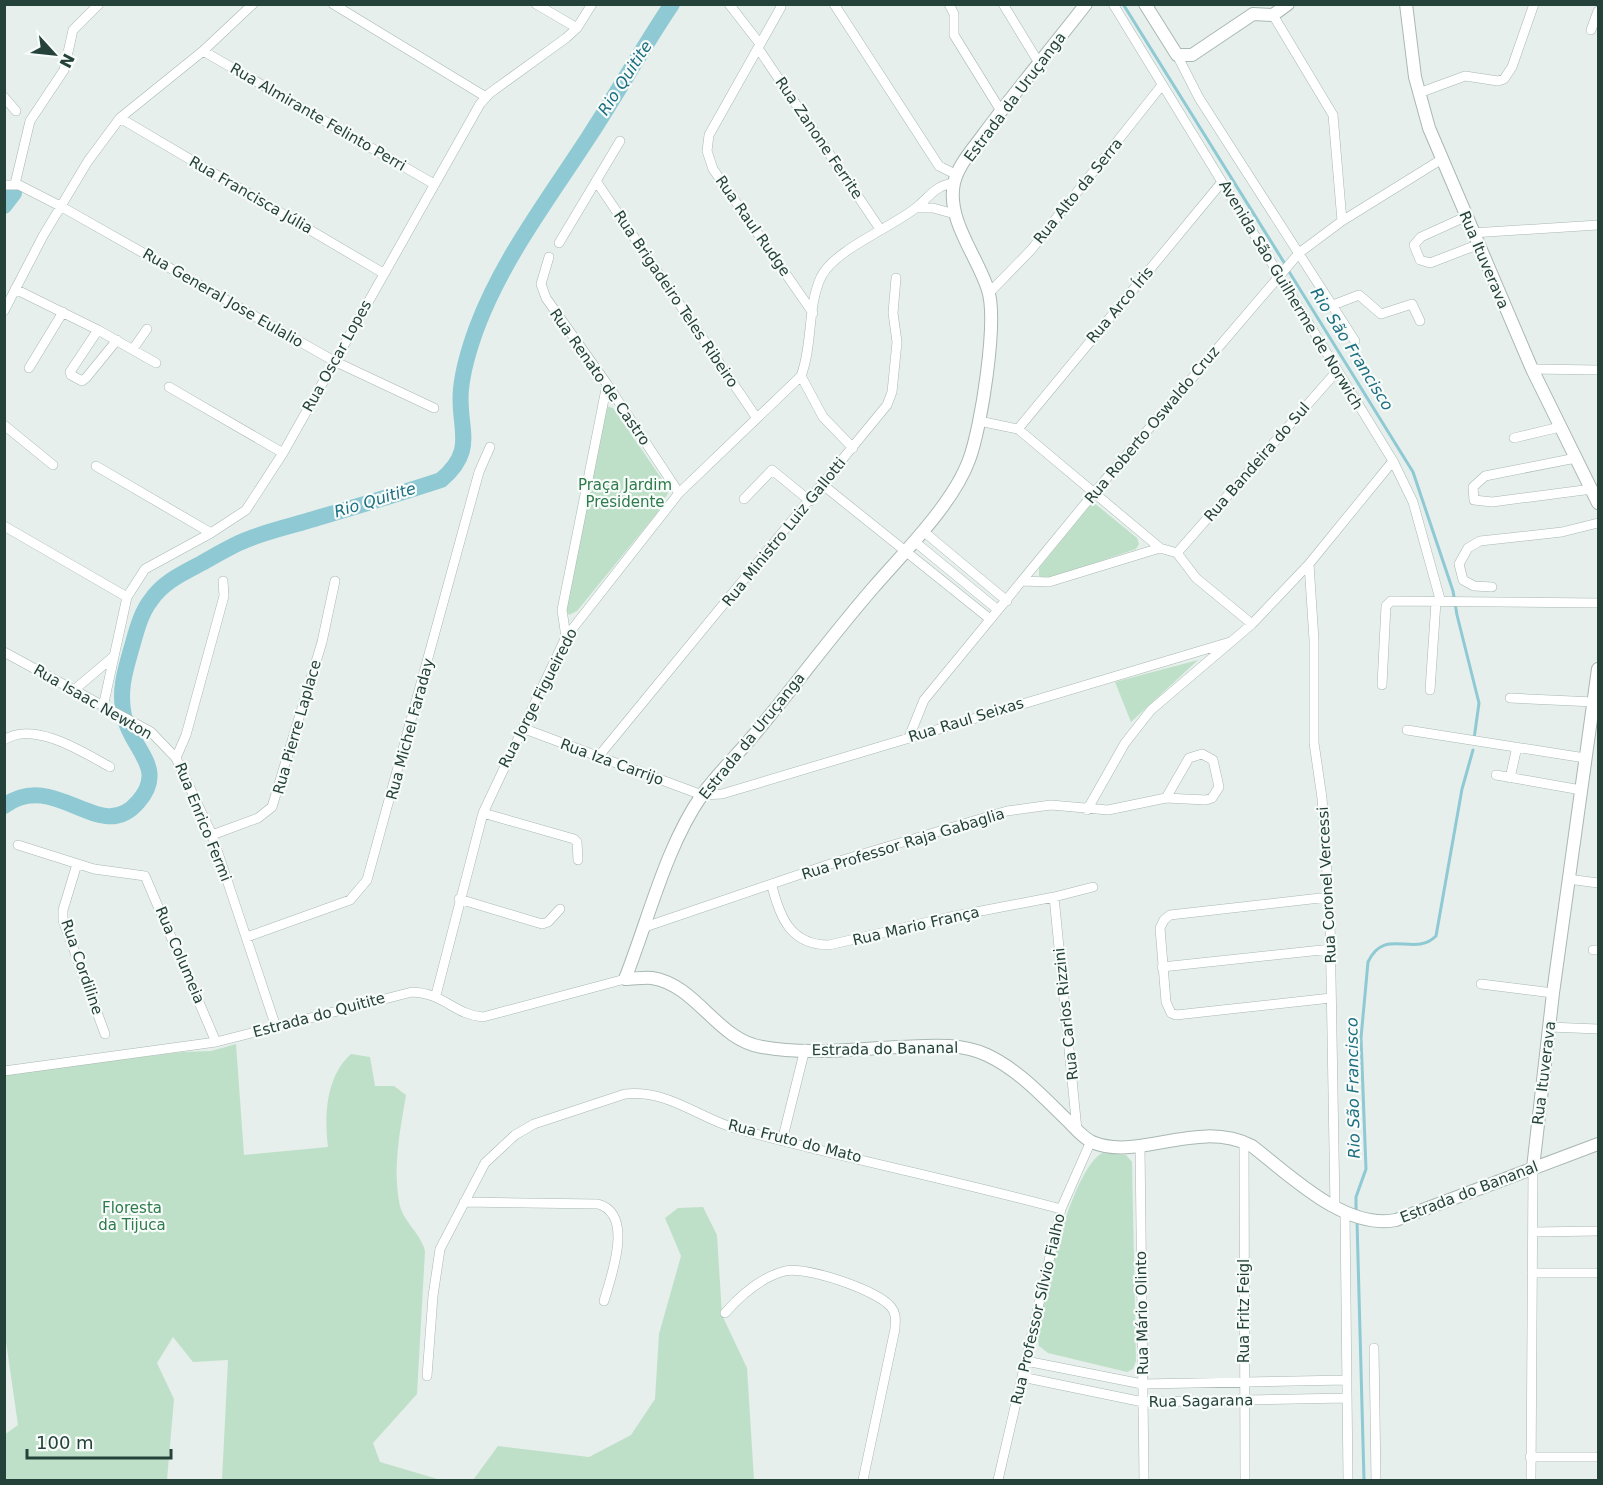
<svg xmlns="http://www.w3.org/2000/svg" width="1603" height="1485" font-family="'DejaVu Sans',sans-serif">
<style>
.green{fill:#bfe0c8}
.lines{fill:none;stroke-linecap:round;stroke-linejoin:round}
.stream{stroke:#8ec9d4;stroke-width:3}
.river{stroke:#8ec9d4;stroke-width:16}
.minor-casing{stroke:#a8b8b2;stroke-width:10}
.tertiary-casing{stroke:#a8b8b2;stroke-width:14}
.minor{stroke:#fff;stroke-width:9}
.tertiary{stroke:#fff;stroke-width:12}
.labels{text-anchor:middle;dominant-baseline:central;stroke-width:4.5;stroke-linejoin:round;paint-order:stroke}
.street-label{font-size:15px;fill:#24423a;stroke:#f7fbf9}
.park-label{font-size:15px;fill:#2d7a4b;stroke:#f7fbf9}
.water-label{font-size:16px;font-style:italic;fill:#1c6f80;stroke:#f7fbf9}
</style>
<rect width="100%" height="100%" fill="#e6efeb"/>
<path class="green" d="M606,406L613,408L666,485L668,493L657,513L577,611L569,615L565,608Z
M1093,502L1137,538L1139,544L1136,549L1047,579L1039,576V568Z
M1198,660L1131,722L1115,682Z
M236,1044L244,1155L328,1147C324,1116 326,1076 351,1054L370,1057L375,1086H394L406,1095C400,1131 392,1170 400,1206C404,1222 421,1234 425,1251L417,1394L373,1443L380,1462L441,1480H222L228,1360L193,1362L173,1337L157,1363L174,1399L167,1480H5L4,1435L18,1425L5,1335V1074L182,1052L211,1051Z
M1102,1153L1126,1155L1132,1162L1136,1361L1133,1369L1127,1372L1048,1353L1039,1346L1038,1340C1038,1305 1072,1169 1102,1153Z
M703,1207L717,1235L722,1315L747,1368L754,1480H473L498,1446L589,1457L631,1435L655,1399L659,1334L681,1256L665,1218L678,1208Z"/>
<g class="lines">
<path class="stream" d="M1123,4L1285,264
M1288,270L1413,472L1453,591L1457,615L1479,703L1474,739
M1356,1212V1197L1366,1169L1361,1038L1368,962C1385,926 1414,958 1436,936L1462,789L1473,750
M1357,1221L1364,1480"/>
<path class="river" d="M4,206L14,193
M4,806C56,768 100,847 138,802C168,768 131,749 124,716C119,692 124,674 131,650C136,633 140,614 151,600C163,582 183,573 202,563C216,555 231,546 246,540C265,532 287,527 307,521C351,508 396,495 441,480C478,449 457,428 461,389C463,369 470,346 477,327C503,258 550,197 590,135C618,92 643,47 672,4"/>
<g class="minor-casing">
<path id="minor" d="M333,4L486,97
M536,4L577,28
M729,4L760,44
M834,4L939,166L957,175
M949,4L954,14V35L1001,111
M1003,4L1039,63
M1113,4L1393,461L1413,502L1440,599
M781,7L709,135L707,151L713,169L813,313
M1273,15L1333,115L1342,221
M1591,30L1598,11
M758,48L880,229
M203,51L434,184
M1177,55L1199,98L1355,341
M1419,93L1465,76L1498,81L1504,79L1512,67L1534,4
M4,97L16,111
M120,118L383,273
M596,181L756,417
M15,184L30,121L64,70L73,30L99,4
M4,185H19L62,207L334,361L434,408
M917,208H933L955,214
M1465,217L1421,237L1414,245L1420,260L1430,263L1477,245
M1472,233L1598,225
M559,243L620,141
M549,257L541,284L546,298L607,384L679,493
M15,289L98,330L156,363
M989,293L1031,250L1162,85
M1333,305L1359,295L1381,314L1412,304L1420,321
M4,311L43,236L88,161L120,118L203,51L253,4
M98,330L70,372L71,375L82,381L86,378L117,340
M133,349L147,329
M29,368L63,312
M1532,369L1598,370
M801,376L823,417L853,448
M169,387L283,453
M979,421L1018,429L1160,548L1177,553L1196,578L1252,624
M4,425L53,465
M1018,429L1222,182
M1514,438L1560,427
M1576,458L1485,476L1473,487L1474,500L1492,502L1592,489
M96,466L211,533
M823,485L990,619
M744,499L772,470L810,501
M4,526L127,597
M923,531L1007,601
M914,541L998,610
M1177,553L1337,371
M1309,564L1314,640V743L1322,798L1330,919L1335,1207
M223,581L224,596L186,735L176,758L212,835L276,1027
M1022,581L1049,582L1160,548
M1492,587L1474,586L1463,580L1459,564L1468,548L1480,541L1562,532L1598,523
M566,637L562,610L607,384
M4,652L151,732L176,758
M1382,685L1386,606L1391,601L1598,603
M74,690L113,657
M1430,690L1436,602
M1510,698L1594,702
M103,707L127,597L145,569L211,533L246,510L283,453L480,104L490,93L566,38L577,28L592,4
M522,728L702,795L722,794L1230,642
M1407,730L1585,758
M909,737L924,700L1094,493L1299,253L1342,221L1442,159
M4,740C33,720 83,752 110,767
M598,757L887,405L892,392L897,342L893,313L896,278
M1496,775L1581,790
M1510,778L1517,747
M1087,810L1125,743L1151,710L1252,624L1309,564L1393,461
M483,813L574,839L577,842L578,860
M212,835L258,818L272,807L322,642L335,581
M18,845L94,869L145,876L216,1042
M77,864L63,910V920L105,1034
M1568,879L1598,883
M772,886C780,918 791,945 829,945L950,917L1054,897L1093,887
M1054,897L1077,1130
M1329,897L1170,915L1164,920L1160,928L1166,1002L1171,1013L1176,1015L1331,998
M459,899L542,924L548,922L560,909
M645,927L836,862L1007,811L1051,805L1108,810L1166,798L1206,800L1212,798L1219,787L1213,760L1202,754L1189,758L1166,798
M247,937L350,900L367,880L479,472L490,447
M1593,950H1598
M1162,967L1331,949
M1481,984L1553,993
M436,995L483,813L566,637L679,493L801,376C813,345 807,307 821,277C835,249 893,227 917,207C930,196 936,185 954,183
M1549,1027L1598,1029
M4,1071L216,1042L412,992C444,993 455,1015 483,1017L625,979
M782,1141L805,1049
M1244,1142L1245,1480
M1140,1145L1144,1480
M464,1202L598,1204C634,1214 612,1274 604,1301
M1345,1213L1348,1480
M1533,1232L1598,1231
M1532,1273H1598
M725,1313C740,1296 762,1277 785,1271C806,1266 877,1290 891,1307C897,1314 895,1321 895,1329L863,1480
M1374,1348L1376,1480
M1026,1361L1142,1384L1346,1380
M427,1376L433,1296L440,1249L485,1163L515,1135L534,1124L625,1094C670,1090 696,1117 737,1129C844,1158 953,1180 1061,1209
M1022,1377L1143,1402L1347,1398
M1530,1457H1598
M998,1480L1061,1209L1091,1141
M1531,1480L1533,1168"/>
</g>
<g class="tertiary-casing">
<path id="tertiary" d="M1086,4C1052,48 1016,90 983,135C973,149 958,165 954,183C946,220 978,257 988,290C998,321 981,429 969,460C953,504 904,552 873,588C833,634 797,683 758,730C740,752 719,772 702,795C666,846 648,921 625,979C634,979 644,977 652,978C697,985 717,1040 762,1047C805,1055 854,1049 898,1047C928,1046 958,1042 987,1055C1019,1070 1043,1097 1068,1121C1074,1127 1083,1138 1092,1142C1138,1162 1197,1118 1252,1146C1291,1176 1345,1230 1396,1220L1598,1144
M1145,4L1177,55H1192L1253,14L1273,15L1288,4
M1406,4L1415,77L1429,128L1532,369L1598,503
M1533,1168L1553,993L1598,669"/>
</g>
<use href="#minor" class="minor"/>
<use href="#tertiary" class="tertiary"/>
</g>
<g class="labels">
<g class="street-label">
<text transform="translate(1015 97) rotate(-53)">Estrada da Uruçanga</text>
<text transform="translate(318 117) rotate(30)">Rua Almirante Felinto Perri</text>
<text transform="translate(819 138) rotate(56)">Rua Zanone Ferrite</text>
<text transform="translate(1078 191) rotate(-51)">Rua Alto da Serra</text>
<text transform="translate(251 195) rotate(30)">Rua Francisca Júlia</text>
<text transform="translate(753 226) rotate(55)">Rua Raul Rudge</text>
<text transform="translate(1484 260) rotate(67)">Rua Ituverava</text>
<text transform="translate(1291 295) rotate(59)">Avenida São Guilherme de Norwich</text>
<text transform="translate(223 298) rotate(30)">Rua General Jose Eulalio</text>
<text transform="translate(676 299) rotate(56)">Rua Brigadeiro Teles Ribeiro</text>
<text transform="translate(1120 305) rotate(-50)">Rua Arco Íris</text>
<text transform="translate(337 356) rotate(-61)">Rua Oscar Lopes</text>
<text transform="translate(600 377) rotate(55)">Rua Renato de Castro</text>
<text transform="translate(1152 425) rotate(-50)">Rua Roberto Oswaldo Cruz</text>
<text transform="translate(1257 462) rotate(-49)">Rua Bandeira do Sul</text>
<text transform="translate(784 532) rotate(-51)">Rua Ministro Luiz Gallotti</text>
<text transform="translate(538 698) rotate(-63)">Rua Jorge Figueiredo</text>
<text transform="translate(93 702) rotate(30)">Rua Isaac Newton</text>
<text transform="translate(966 720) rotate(-17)">Rua Raul Seixas</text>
<text transform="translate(297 727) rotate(-74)">Rua Pierre Laplace</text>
<text transform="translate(410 729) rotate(-75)">Rua Michel Faraday</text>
<text transform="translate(752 736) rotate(-51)">Estrada da Uruçanga</text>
<text transform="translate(612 762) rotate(20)">Rua Iza Carrijo</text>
<text transform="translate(203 822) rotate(68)">Rua Enrico Fermi</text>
<text transform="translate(903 844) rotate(-17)">Rua Professor Raja Gabaglia</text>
<text transform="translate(1327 885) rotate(-93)">Rua Coronel Vercessi</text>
<text transform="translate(916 926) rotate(-13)">Rua Mario França</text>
<text transform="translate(180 955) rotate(67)">Rua Columeia</text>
<text transform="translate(82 967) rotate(71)">Rua Cordiline</text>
<text transform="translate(1066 1014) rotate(-96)">Rua Carlos Rizzini</text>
<text transform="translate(319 1015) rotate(-15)">Estrada do Quitite</text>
<text transform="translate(885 1049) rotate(-1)">Estrada do Bananal</text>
<text transform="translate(1544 1073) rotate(-83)">Rua Ituverava</text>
<text transform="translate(795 1141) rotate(14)">Rua Fruto do Mato</text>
<text transform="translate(1469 1192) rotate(-21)">Estrada do Bananal</text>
<text transform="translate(1038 1309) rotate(-77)">Rua Professor Sílvio Fialho</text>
<text transform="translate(1244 1311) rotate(-90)">Rua Fritz Feigl</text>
<text transform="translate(1142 1313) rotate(-91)">Rua Mário Olinto</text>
<text transform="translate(1201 1401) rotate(-1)">Rua Sagarana</text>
</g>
<g class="park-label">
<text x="625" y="485">Praça Jardim<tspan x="625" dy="17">Presidente</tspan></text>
<text x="132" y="1208">Floresta<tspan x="132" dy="17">da Tijuca</tspan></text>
</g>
<g class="water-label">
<text transform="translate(625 78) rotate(-57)">Rio Quitite</text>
<text transform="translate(1352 349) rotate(58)">Rio São Francisco</text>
<text transform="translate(375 500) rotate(-17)">Rio Quitite</text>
<text transform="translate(1353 1088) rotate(-91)">Rio São Francisco</text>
</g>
</g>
<rect width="1603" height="1485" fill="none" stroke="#24423a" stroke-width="12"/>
<g transform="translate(54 54) rotate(117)" stroke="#f7fbf9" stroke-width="4.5" paint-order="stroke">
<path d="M0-4.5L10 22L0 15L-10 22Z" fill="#24423a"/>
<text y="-9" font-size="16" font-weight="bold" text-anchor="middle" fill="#24423a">N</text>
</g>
<path d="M27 1449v9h144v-9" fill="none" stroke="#24423a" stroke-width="3"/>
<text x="36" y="1449" font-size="18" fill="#24423a" stroke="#f7fbf9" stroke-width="4.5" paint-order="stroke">100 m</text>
</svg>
